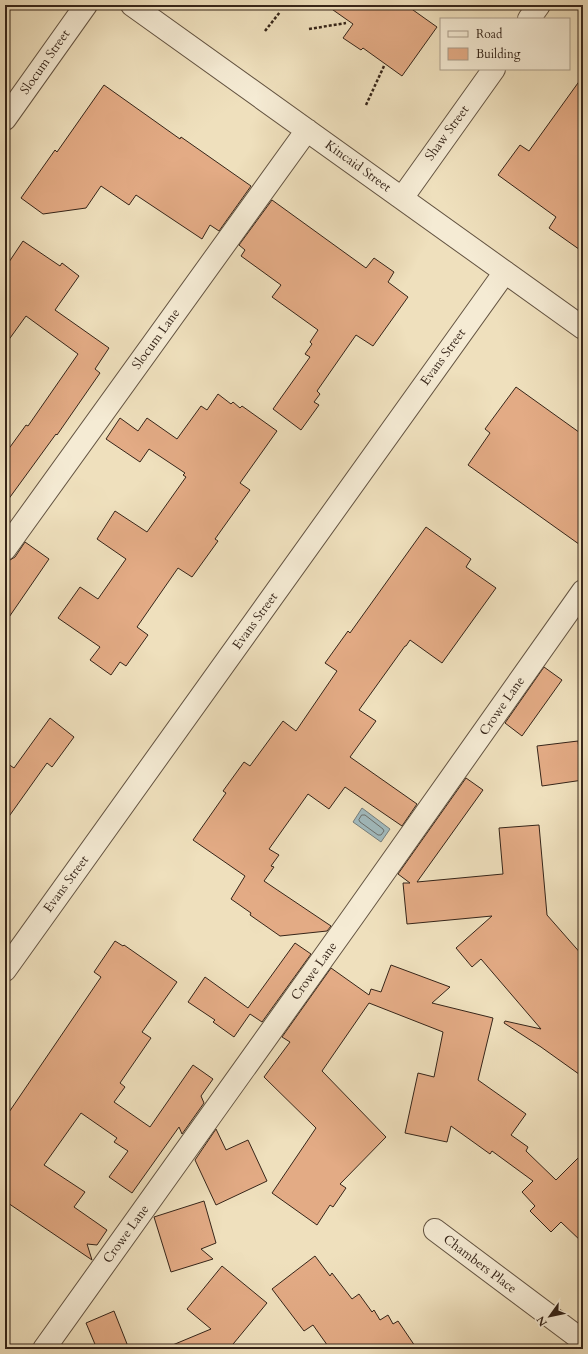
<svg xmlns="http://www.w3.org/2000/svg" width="588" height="1354" font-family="Cardo,serif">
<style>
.water{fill:#a1babe;stroke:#767e7c}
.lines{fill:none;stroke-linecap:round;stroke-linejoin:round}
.shore{stroke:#6c706c;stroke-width:1}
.building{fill:#e3ab85;stroke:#362519}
.minor-casing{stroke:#645442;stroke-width:24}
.path{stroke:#362519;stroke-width:2.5;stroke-dasharray:3 2;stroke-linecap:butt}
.minor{stroke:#f5ebd4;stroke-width:22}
.labels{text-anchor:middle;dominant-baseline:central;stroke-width:4;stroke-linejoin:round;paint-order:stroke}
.street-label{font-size:13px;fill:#362519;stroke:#f5ebd4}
</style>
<rect width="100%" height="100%" fill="#efe0bd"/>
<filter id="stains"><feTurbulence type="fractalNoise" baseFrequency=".005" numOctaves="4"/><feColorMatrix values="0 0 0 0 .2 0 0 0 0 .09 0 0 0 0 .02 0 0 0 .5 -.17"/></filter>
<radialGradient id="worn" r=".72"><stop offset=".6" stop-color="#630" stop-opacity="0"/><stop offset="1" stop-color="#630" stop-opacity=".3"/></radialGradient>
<path class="water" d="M362,808L390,829L381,842L353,822Z"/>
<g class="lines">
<path class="shore" d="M362,815H365L383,829L384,831L381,835H378L360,822L359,820Z"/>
</g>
<path class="building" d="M326,5H406L437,27L402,76L363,48L361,50L343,38L353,24Z
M583,76V252L549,228L556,217L498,175L520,145L529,151Z
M104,85L180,139L181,137L251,186L219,231L210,225L202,239L136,195L129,205L101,186L86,208L43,214L21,198L55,150L57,152Z
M272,200L366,268L374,258L394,272L388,282L408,297L373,346L356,335L317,391L320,394L314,402L319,405L301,430L273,409L310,357L305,354L312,344L310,342L318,330L272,297L281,285L241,256L245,250L239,245Z
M23,241L60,266L62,263L79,276L55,310L109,348L95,369L100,373L57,435L56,434L5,504V454L26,425L28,426L78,354L26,316L5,345V268Z
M516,387L583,435V547L468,465L490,433L485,429Z
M218,394L231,404L233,402L240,408L242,406L277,431L240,483L250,490L215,539L218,541L192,577L178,568L137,627L148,635L126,666L120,662L111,675L90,660L100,647L58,618L80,587L98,599L126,559L97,539L115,511L147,532L186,477L183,475L185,473L149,449L140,462L106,439L120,418L138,431L147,418L177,439L201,406L207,410Z
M426,527L471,559L466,567L496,588L442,663L410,640L406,646H405L359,710L376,721L350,757L417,804L402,826L345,787L329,809L308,794L269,849L279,855L271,866L274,867L264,881L331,926L327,931L280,936L250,915L251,913L231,899L245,876L193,840L226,793L223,791L244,762L250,766L283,721L296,731L337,671L325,663L348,631L350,633Z
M25,542L49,559L5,623V561L10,560L15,557Z
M544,667L562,680L522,736L505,723Z
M50,718L74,737L52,767L47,763L5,822V762L14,768Z
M578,741L583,780L542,786L537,746Z
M466,778L483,790L417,882L503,874L499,828L539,825L547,915L583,956V1077L541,1047L504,1023L505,1021L541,1029L481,959L472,967L456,948L492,916L407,924L403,883H410L398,874Z
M115,941L123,946L124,945L177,982L142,1032L151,1038L120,1083L125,1087L114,1102L150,1127L193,1065L213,1079L201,1096L204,1103L182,1134L179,1127L132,1193L109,1177L128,1151L114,1142L117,1138L81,1113L44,1165L85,1192L74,1207L107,1230L97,1245L87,1244L92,1260L5,1201V1118L101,977L94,972Z
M295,943L311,954L262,1022L250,1014L234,1037L213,1022L215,1020L188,1002L205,977L248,1008Z
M391,965L450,987L432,1003L493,1018L478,1080L526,1114L511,1135L528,1147L526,1151L556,1180L583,1153V1243L561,1222L551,1232L530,1211L535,1206L522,1192L533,1181L492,1151L490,1154L451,1126L447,1142L405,1133L418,1073L434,1077L443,1032L369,1003L322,1071L386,1137L340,1184L346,1188L333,1207L330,1205L317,1225L272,1193L316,1128L264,1077L290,1042L282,1037L331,968L369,995L371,989L381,992Z
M216,1129L226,1150L248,1140L267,1181L216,1205L195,1160Z
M204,1201L216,1243L201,1249L213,1259L171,1272L154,1217Z
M315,1256L330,1276L332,1273L352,1299L359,1294L372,1312L374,1310L380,1320L388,1315L393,1324L398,1321L417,1349H330L313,1325L304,1331L272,1289Z
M222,1266L267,1303L229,1349H163L211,1329L187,1309Z
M114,1311L129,1349H97L86,1323Z"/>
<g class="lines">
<g class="minor-casing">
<path id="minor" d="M132,5L583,328
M529,19L539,5
M5,119L86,5
M402,198L494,69
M5,549L307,130
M5,970L505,272
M435,1230L583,1341
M44,1349L354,915L583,591"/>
</g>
<path class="path" d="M235,5L236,10
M309,29L346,23
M265,31L280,12
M366,105L384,66"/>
<use href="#minor" class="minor"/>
</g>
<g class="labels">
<g class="street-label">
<text transform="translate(45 62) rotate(-55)">Slocum Street</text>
<text transform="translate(447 133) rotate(-54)">Shaw Street</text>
<text transform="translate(358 166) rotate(36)">Kincaid Street</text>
<text transform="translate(156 339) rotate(-54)">Slocum Lane</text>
<text transform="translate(443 357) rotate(-54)">Evans Street</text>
<text transform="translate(255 621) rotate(-54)">Evans Street</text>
<text transform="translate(502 706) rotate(-55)">Crowe Lane</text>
<text transform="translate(66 884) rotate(-54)">Evans Street</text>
<text transform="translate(314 971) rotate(-54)">Crowe Lane</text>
<text transform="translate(126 1234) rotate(-54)">Crowe Lane</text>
<text transform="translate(480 1264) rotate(37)">Chambers Place</text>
</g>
</g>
<rect width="588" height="1354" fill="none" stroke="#efe0bd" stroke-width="20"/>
<rect x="6" y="6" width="576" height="1342" fill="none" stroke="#362519" stroke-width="2"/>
<rect x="10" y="10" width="568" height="1334" fill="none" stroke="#362519"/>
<rect x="440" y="18" width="130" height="52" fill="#f5ebd4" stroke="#a99c89"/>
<rect x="448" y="31" width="20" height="6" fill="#f5ebd4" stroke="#a99c89"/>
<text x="476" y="38" font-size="12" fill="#362519">Road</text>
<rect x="448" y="48" width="20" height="12" fill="#e3ab85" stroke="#a99c89"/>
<text x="476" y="58" font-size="12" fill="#362519">Building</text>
<g transform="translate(550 1316) rotate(237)" stroke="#f5ebd4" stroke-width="3" paint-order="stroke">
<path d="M0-3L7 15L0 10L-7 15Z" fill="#362519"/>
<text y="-6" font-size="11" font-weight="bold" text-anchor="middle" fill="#362519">N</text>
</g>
<rect width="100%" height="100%" filter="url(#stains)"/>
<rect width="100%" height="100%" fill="url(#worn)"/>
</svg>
